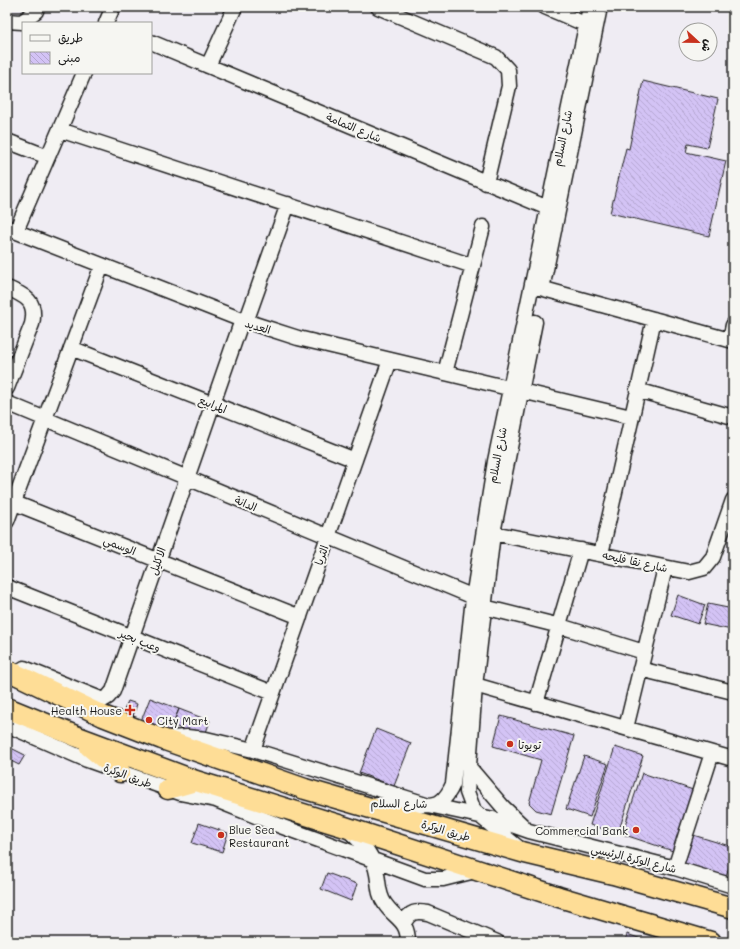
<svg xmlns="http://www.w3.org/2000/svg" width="740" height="949" font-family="Mali,'Playpen Sans Arabic',sans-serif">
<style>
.building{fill:url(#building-back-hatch);stroke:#1c1c1c}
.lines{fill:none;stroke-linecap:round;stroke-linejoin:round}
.minor-casing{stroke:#1c1c1c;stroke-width:17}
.highway-casing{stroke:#1c1c1c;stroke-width:23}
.minor{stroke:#f6f6f2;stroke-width:14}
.highway{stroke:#fedd96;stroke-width:20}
.poi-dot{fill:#c8321e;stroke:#f6f6f2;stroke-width:1.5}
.labels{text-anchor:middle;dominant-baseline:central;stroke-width:4;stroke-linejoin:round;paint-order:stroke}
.street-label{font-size:11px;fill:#1c1c1c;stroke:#f6f6f2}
.poi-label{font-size:11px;fill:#1c1c1c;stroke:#f6f6f2;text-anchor:start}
</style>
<defs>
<pattern id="building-back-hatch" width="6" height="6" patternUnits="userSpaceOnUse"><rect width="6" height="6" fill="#d3c3f5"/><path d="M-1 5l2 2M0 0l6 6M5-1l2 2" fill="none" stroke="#b5a7d1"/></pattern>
</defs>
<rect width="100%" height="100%" fill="#efecf3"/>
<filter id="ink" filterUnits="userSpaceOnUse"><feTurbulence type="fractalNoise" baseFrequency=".025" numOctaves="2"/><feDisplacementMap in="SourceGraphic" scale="8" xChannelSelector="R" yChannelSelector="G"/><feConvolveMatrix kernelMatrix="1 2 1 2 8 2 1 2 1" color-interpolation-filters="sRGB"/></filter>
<g filter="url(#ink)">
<path class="building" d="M643,81L718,99L707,148L688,144L686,152L726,161L709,236L610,213L626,148L629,149Z
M678,595L705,605L698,624L671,615Z
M708,604L733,609L732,630L703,624Z
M150,698L179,709L170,732L141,721Z
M128,701L137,704L132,719L122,715Z
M179,709L210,721L204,738L172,725Z
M501,716L574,736L551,814L536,810L529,803L541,760L493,746Z
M376,729L411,743L394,786L359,773Z
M7,746L25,755L19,765L7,759Z
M615,747L643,756L618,833L590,825Z
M584,756L608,764L590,817L566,809Z
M642,773L696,791L676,852L622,834Z
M199,823L228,833L222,852L192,843Z
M693,835L733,847V855L725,879L683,865Z
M327,873L357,884L351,901L321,889Z
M627,934L650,942H625Z"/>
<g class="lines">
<g class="minor-casing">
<path id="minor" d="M378,7L496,57L508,70L509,86L486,183
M545,7L594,28
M7,21L22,22L36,11L37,7
M106,23L113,7
M151,42L555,211
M208,66L235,7
M60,130L473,266
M7,141L48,157
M7,228L242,320L298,338L631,417
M16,231L84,73
M543,284L600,7
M533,286L733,341
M7,288C26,296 37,301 32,324L7,388
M246,322L288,204
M730,340L733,325
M71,348L355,460
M445,373L483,227
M637,390L733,417
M7,403L481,600
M7,500L300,617
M7,521L102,265
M493,533L689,572L704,568L713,557L733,500
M601,554L654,319
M7,587L273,693
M484,607L560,626L644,652
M24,668L103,700L108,697L113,691L242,320
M640,669L733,692
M468,683L733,759
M536,703L581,550
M7,725L87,760L180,793L216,800L283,827L425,879H443L475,871
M626,728L665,568
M169,738L187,737L206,739L253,750L429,805L498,820L529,831L675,868L733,886
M253,750L390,360
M468,766L503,807L524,827
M377,805C390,806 430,808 440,802C447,797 450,791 453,784L473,598L495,461L590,7
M348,830C362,842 374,856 377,874C379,884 378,895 385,904C395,919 408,920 408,942
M520,849L474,811L467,792L475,686L493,533L535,322
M675,868L712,753
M404,923C410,911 416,911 428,913L497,942"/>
</g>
<g class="highway-casing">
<path id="highway" d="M7,670L103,716L162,739L305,789L525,853L613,874L733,908
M7,708L78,737L196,781L342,826L559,897L711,942
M89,746L120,772
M168,789L196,781"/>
</g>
<use href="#minor" class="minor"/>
<use href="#highway" class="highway"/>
</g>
</g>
<g class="poi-dot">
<path d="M128 704h4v4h4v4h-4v4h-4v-4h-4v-4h4z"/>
<circle cx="149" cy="720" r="4"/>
<circle cx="510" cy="744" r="4"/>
<circle cx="636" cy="830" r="4"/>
<circle cx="221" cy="835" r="4"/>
</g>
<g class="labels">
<g class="street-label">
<text transform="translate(354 127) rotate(23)">شارع الثمامة</text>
<text transform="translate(562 138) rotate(-78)">شارع السلام</text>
<text transform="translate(258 326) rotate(17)">العديد</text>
<text transform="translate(213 404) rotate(22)">المرابيع</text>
<text transform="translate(497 455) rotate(-79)">شارع السلام</text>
<text transform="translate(246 503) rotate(23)">الدانة</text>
<text transform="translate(120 545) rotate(22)">الوسمي</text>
<text transform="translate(321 555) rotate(-71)">الثريا</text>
<text transform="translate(157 561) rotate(-71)">الاكليل</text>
<text transform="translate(635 561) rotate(12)">شارع نقا فليحه</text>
<text transform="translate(140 640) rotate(22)">وعب بحير</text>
<text transform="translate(128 775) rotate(20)">طريق الوكرة</text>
<text transform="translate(399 803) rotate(1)">شارع السلام</text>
<text transform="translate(446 830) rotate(16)">طريق الوكرة</text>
<text transform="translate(634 858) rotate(14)">شارع الوكرة الرئيسي</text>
</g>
<g class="poi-label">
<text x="122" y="710" text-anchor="end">Health House</text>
<text x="157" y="720">City Mart</text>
<text x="518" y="744">تويوتا</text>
<text x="229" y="829">Blue Sea<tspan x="229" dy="13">Restaurant</tspan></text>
<text x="628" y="830" text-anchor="end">Commercial Bank</text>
</g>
</g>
<rect width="740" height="949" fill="none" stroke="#f6f6f2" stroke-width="24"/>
<rect x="12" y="12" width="716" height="925" fill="none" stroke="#1c1c1c" stroke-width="1.5" filter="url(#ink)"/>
<rect x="22" y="22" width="130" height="52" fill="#f6f6f2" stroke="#9f9f9c"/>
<rect x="30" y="35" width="20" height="6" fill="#f6f6f2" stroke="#9f9f9c"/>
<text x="58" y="42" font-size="12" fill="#1c1c1c">طريق</text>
<rect x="30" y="52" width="20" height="12" fill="url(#building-back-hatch)" stroke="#9f9f9c"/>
<text x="58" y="62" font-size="12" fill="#1c1c1c">مبنى</text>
<g transform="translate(698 42) rotate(112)"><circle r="19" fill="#f6f6f2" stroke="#9f9f9c"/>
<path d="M0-3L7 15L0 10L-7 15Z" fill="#c8321e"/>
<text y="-6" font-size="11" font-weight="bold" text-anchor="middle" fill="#1c1c1c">ش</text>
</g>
</svg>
